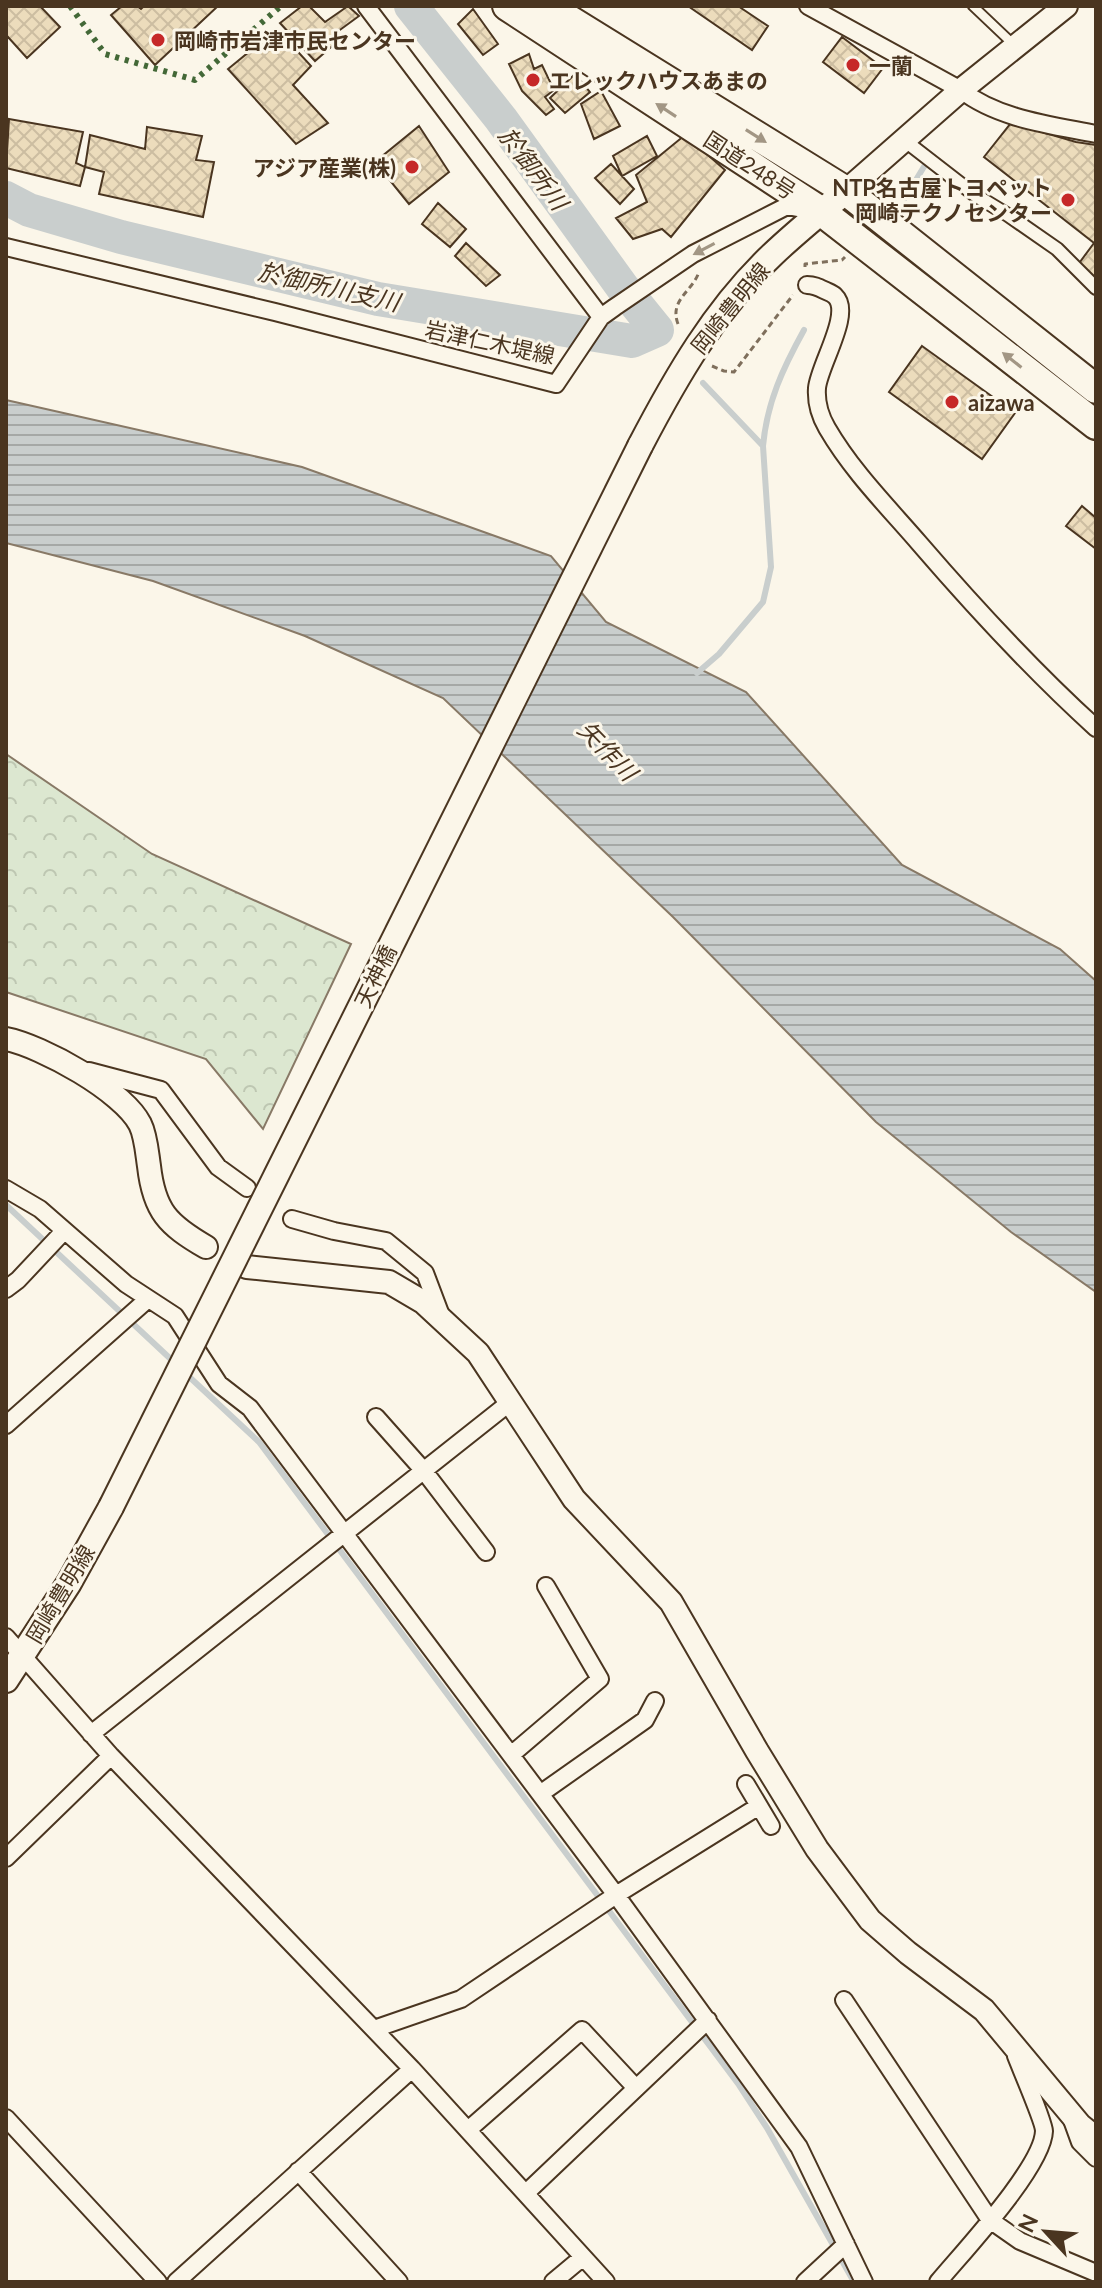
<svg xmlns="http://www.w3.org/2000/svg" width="1102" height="2288" font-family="Lato,'Noto Sans JP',sans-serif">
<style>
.forest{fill:url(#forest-crowns);stroke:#887966;stroke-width:2}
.water{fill:url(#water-rules);stroke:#887966;stroke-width:2}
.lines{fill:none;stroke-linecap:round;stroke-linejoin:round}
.stream{stroke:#c9cecd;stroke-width:6}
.river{stroke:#c9cecd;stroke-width:34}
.building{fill:url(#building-cross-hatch);stroke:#4a3520;stroke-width:2}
.service-casing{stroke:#4a3520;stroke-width:12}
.pedestrian-casing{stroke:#4a3520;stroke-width:16}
.minor-casing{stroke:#4a3520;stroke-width:20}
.tertiary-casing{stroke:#4a3520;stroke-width:26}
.secondary-casing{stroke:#4a3520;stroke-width:28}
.trunk-casing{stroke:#4a3520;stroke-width:32}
.path{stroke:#7f6f5c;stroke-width:3;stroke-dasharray:6 4;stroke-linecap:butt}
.service{stroke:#fbf6e9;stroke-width:8}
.pedestrian{stroke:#fbf6e9;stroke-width:12}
.minor{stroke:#fbf6e9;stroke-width:16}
.tertiary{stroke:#fbf6e9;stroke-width:22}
.secondary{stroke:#fbf6e9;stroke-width:24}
.trunk{stroke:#fbf6e9;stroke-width:28}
.secondary-bridge-casing{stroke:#4a3520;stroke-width:28;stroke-linecap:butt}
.secondary-bridge{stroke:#fbf6e9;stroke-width:24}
.hedge{stroke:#436837;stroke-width:6;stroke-dasharray:4 6;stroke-linecap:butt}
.oneway{fill:#a29684}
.poi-dot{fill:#c62828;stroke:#fbf6e9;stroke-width:3}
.labels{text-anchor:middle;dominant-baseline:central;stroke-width:6;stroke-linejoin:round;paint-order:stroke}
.poi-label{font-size:22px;font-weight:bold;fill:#4a3520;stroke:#fbf6e9;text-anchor:start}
.street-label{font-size:22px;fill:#4a3520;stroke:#fbf6e9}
.water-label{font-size:24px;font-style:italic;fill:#4a3520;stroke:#fbf6e9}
</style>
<defs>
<pattern id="forest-crowns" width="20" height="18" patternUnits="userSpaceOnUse" patternTransform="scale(2)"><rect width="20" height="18" fill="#dce7d0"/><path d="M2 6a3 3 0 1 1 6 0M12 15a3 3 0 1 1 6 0" fill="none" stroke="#bec7b2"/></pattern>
<pattern id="water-rules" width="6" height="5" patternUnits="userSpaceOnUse" patternTransform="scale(2)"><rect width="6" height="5" fill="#c9cecd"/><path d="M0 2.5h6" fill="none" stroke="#a5a8a6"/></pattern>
<pattern id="building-cross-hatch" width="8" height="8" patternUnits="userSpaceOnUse" patternTransform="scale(2)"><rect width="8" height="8" fill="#ecdcbc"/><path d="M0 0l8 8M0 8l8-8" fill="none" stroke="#ccbda1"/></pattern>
</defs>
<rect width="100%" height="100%" fill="#fbf6e9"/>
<path class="forest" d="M6,754L152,854L351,944L263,1129L206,1059L6,992Z"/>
<path class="water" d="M6,400L302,467L551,556L606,622L746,692L902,865L1060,949L1096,981V1292L1011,1232L876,1122L673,917L443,698L305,636L153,581L6,543Z"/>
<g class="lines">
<path class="stream" d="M905,198L925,165
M657,330L665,341
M763,446C767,402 783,368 804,330
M697,673L719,654L763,602L771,567L763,446L703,383
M6,1205L176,1364
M184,1372L259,1442L739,2085L767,2128L854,2282"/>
<path class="river" d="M6,198L29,210L121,237L378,299L632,341L657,330L623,288L501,119L411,6"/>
</g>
<path class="building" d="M6,6H40L60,27L27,58L8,37L6,39Z
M122,6H137L141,9L144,6H218L155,65L111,15Z
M302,6H309L325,22L348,6L359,16L333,35L339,40L315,61L280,23Z
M688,6H738L768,26L752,50Z
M473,9L498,44L483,55L458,24Z
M277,29L311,66L293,85L328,123L296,144L228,69Z
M842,37L883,68L864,93L823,62Z
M529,54L534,69L542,65L554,90L545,97L554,109L546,115L522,91L509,64Z
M575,74L590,92L565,113L550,98Z
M601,91L620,126L594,139L581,104Z
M9,119L83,132L76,163L85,167L80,186L6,168Z
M1011,123L1076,142L1096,145V281L1077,266L1094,243L984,157Z
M419,126L449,172L409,204L375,162Z
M147,127L202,136L196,160L214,162L203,217L99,194L104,172L85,167L90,135L145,149Z
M685,135L725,170L671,237L662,229L633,239L616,218L647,202L636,175Z
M647,136L657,156L622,176L613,156Z
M611,164L634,189L620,204L595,178Z
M438,203L466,229L450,247L422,224Z
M466,243L500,275L486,286L455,256Z
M922,346L1015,413L982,459L889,392Z
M1082,506L1096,518V549L1066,526Z"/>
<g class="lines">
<g class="service-casing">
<path id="service" d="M973,6L1013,44"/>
</g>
<g class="pedestrian-casing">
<path id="pedestrian" d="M904,140L975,195L1008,215L1057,249L1096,288"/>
</g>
<g class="minor-casing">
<path id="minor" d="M366,6L601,317
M808,6L961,90C998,119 1051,125 1096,134
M6,247L275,312L556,384L601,317L615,307L693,254L787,206L808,210
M807,285C814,285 818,287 824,290C828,292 832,293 835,296C853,313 819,365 817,388C816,402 820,416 827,428C852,471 887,506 919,543C975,608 1032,670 1096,728
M89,1071L161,1090L218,1167L247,1188
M6,1189L40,1209L126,1284L175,1316L219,1384L250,1408L616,1895L799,2147L864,2282
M292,1219L334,1231L386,1241L425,1273L442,1318
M6,1289L18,1280L64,1231
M376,1417L424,1471L486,1552
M6,1425L148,1299
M6,1637L111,1756L412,2069L606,2282
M91,1734L509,1403
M511,1755L600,1679L546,1586
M746,1784L771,1826
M540,1794L645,1720L655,1701
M6,1858L111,1756
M844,2000L990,2220L1020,2241L1096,2273
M374,2029L461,1999L616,1895L759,1806
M6,2118L158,2282
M1072,2120L1080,2142L1096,2158
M468,2130L582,2030L636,2088
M298,2171L399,2282
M526,2193L708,2020
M176,2282L412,2069
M553,2282L583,2257
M805,2282L846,2244
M938,2282C962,2253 1043,2167 1044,2131C1044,2122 1021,2069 1016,2056"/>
</g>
<g class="tertiary-casing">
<path id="tertiary" d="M846,191L961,90L1066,6
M6,1039C42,1046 123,1091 140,1124C146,1136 147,1153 149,1166C154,1211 168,1225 206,1247
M247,1267L389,1282L423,1302L478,1353L574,1499L671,1602L757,1751L817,1849L870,1920L908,1953L984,2010L1080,2125L1096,2138"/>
</g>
<g class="secondary-casing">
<path id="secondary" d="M640,446C676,377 715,309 772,255C795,233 821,212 846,191
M6,1680L69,1583L111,1507"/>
</g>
<g class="trunk-casing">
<path id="trunk" d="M507,6L822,212L1096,425
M547,6L846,191L1096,389"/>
</g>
<path class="path" d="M889,179L892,195
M805,267V264L842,260L845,257
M678,324C669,300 692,292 699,272
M712,366L724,371L734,372L793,295"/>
<use href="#service" class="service"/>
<use href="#pedestrian" class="pedestrian"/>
<use href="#minor" class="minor"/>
<use href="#tertiary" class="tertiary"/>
<use href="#secondary" class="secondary"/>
<use href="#trunk" class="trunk"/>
<g class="secondary-bridge-casing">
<path id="secondary-bridge" d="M111,1507L640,446"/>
</g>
<use href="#secondary-bridge" class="secondary-bridge"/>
<path class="hedge" d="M70,6L105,54L195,80L281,6"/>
</g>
<defs><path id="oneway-solid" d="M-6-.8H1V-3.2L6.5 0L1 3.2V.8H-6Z" transform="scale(2)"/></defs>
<g class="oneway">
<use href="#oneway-solid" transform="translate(666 110) rotate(-147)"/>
<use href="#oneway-solid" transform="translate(756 136) rotate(32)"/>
<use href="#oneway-solid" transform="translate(704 249) rotate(152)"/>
<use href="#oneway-solid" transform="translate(1012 360) rotate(-142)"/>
</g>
<g class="poi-dot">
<circle cx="158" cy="40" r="8"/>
<circle cx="853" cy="65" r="8"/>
<circle cx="533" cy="80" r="8"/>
<circle cx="412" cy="167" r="8"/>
<circle cx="1068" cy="200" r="8"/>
<circle cx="952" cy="402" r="8"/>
</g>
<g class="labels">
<g class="poi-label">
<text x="174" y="40">岡崎市岩津市民センター</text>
<text x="869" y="65">一蘭</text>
<text x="549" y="80">エレックハウスあまの</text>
<text x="396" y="167" text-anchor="end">アジア産業(株)</text>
<text x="1052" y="187" text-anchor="end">NTP名古屋トヨペット<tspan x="1052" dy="25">岡崎テクノセンター</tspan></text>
<text x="968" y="402">aizawa</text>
</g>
<g class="street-label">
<text transform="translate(750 165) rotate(33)">国道248号</text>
<text transform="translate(730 308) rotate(-51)">岡崎豊明線</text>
<text transform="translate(490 342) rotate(12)">岩津仁木堤線</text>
<text transform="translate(375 976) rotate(-64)">天神橋</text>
<text transform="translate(60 1594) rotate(-59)">岡崎豊明線</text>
</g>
<g class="water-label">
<text transform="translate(534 168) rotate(53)">於御所川</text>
<text transform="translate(329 286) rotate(13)">於御所川支川</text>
<text transform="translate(608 750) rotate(46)">矢作川</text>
</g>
</g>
<rect width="1102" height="2288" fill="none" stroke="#4a3520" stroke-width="16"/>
<g transform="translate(1046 2232) rotate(296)" stroke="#fbf6e9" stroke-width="6" paint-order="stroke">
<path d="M0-6L14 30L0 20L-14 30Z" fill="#4a3520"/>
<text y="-12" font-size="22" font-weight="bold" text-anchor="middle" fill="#4a3520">N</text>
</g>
</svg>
